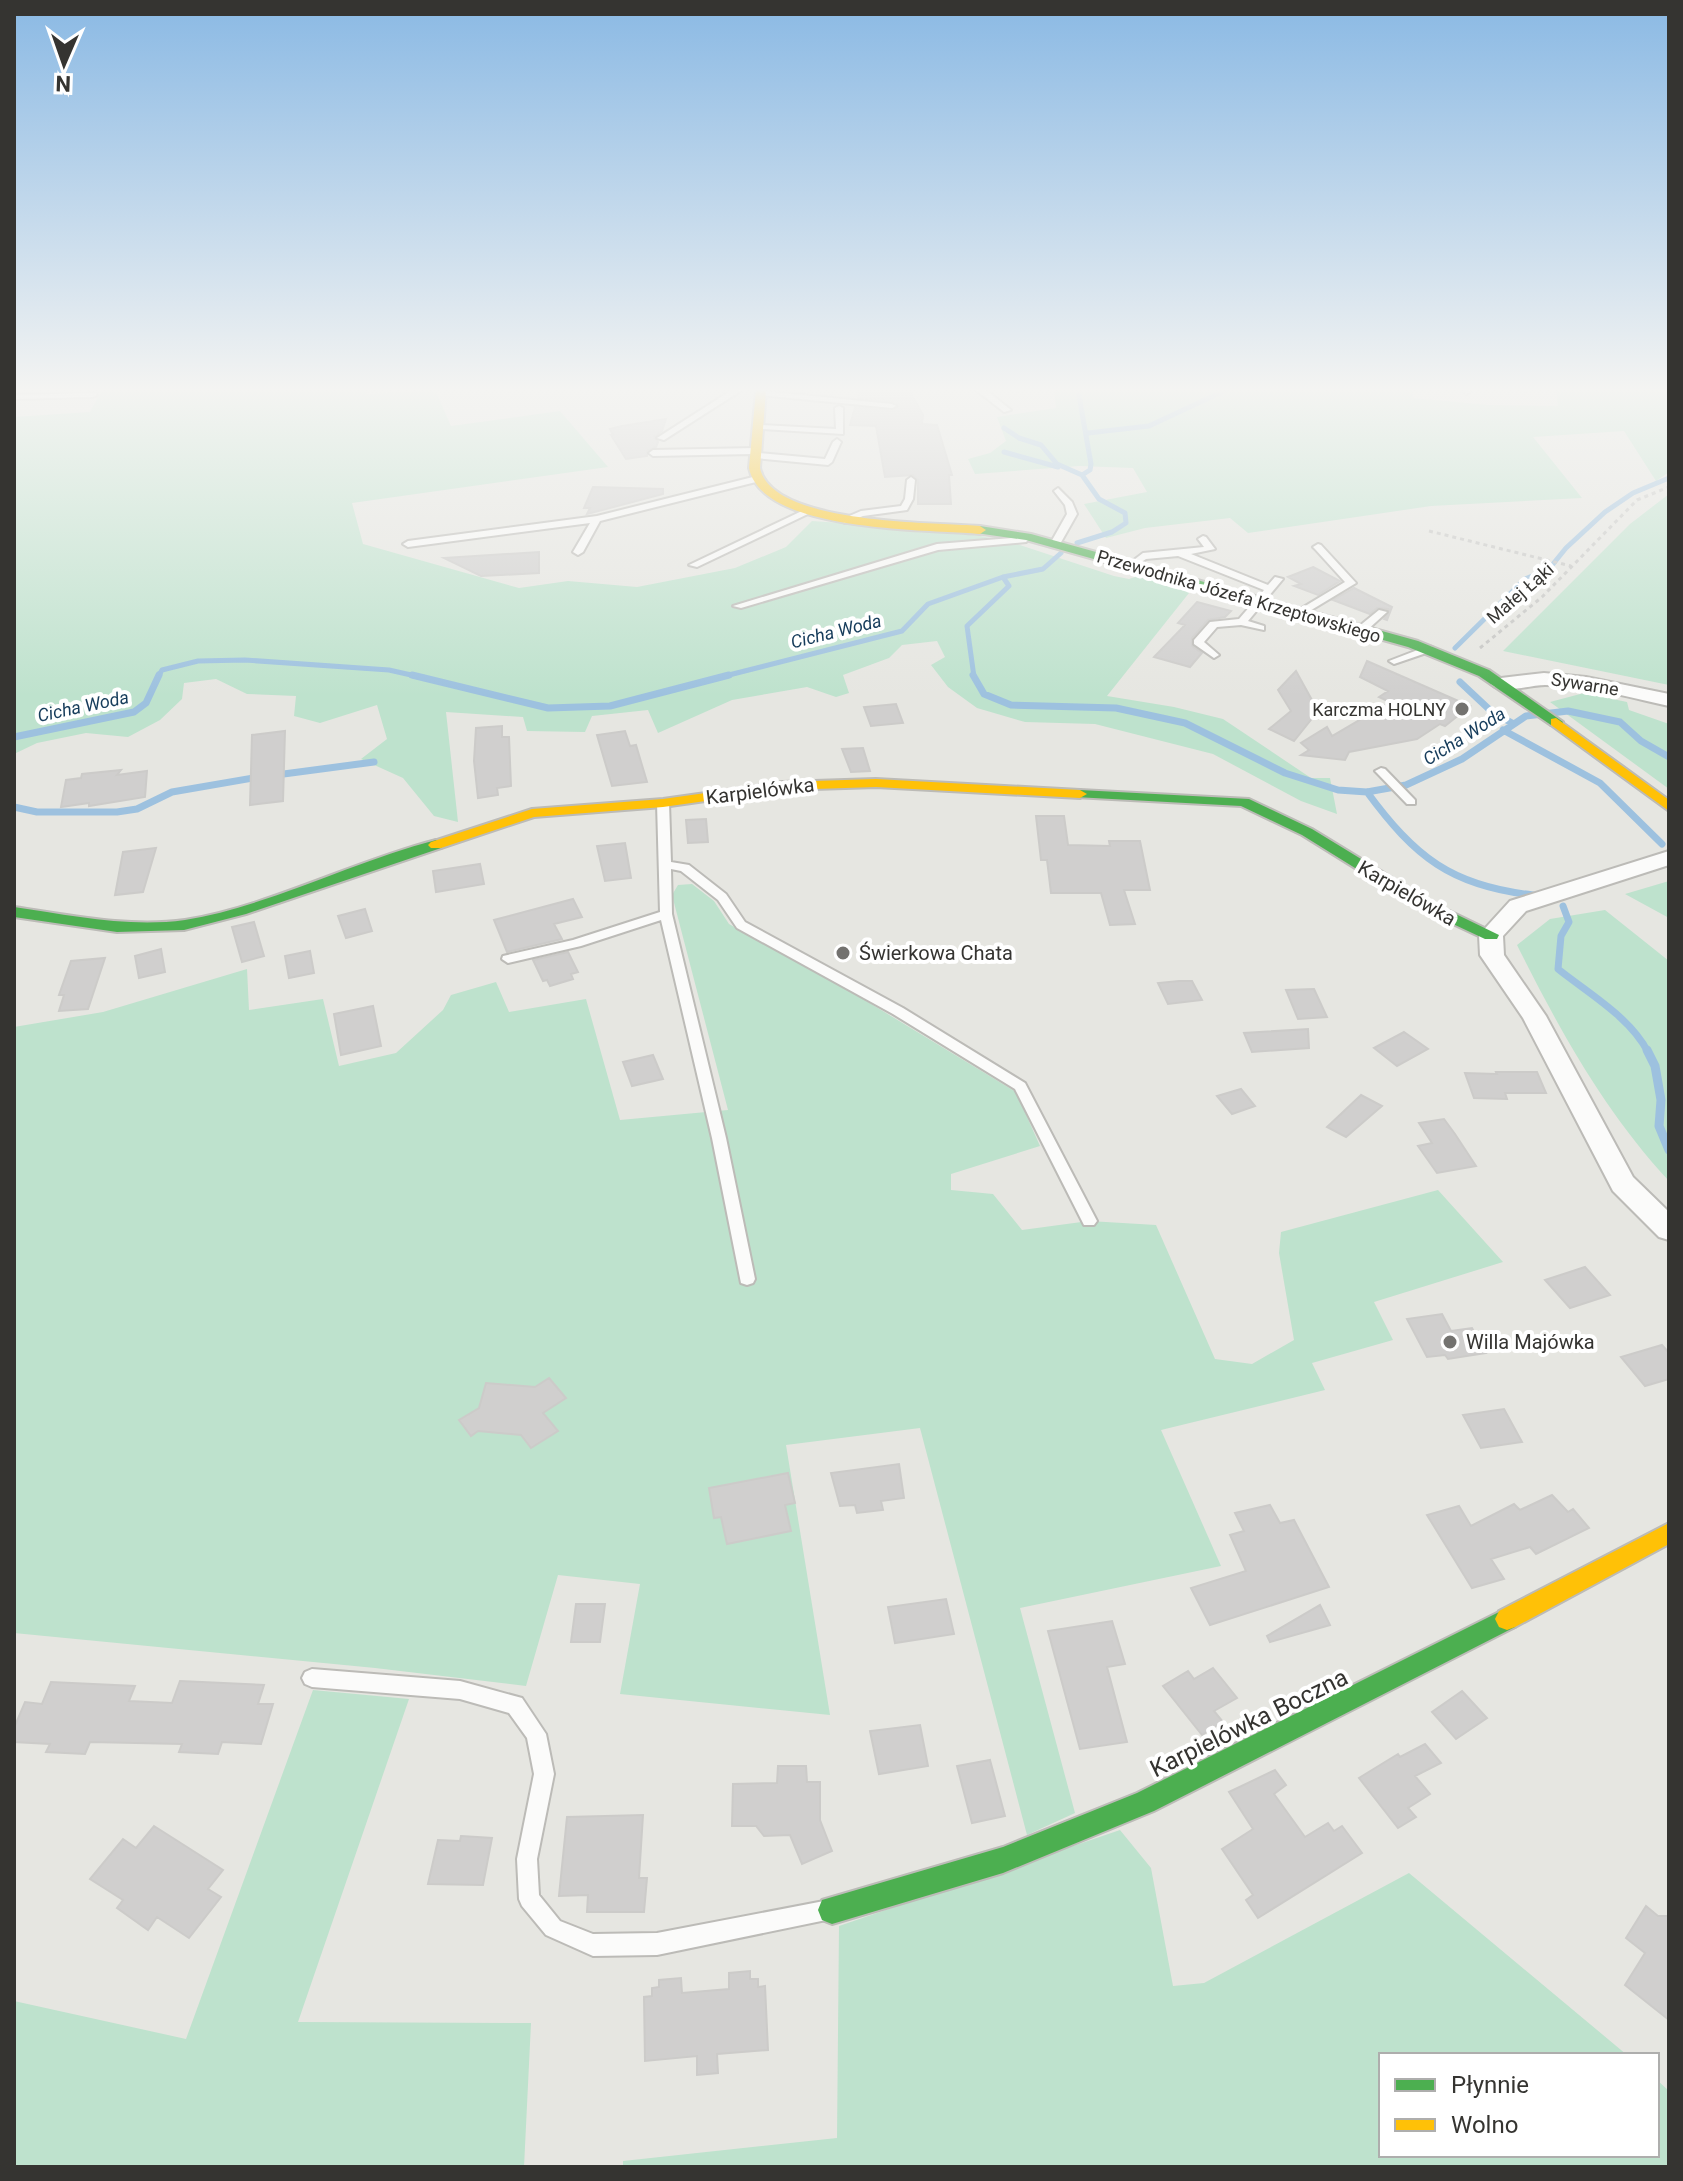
<svg xmlns="http://www.w3.org/2000/svg" width="1683" height="2181" font-family="Roboto,sans-serif">
<style>
.green{fill:#bee2cd}
.lines{fill:none;stroke-linecap:round;stroke-linejoin:round}
.stream-far2{stroke:#9dc1df;stroke-width:5}
.stream-far1{stroke:#9dc1df;stroke-width:7}
.stream{stroke:#9dc1df;stroke-width:9}
.building{fill:#d0cfce;stroke:#cccbc9;stroke-width:2}
.lane-casing{stroke:#bcbbb7;stroke-width:4}
.street-casing{stroke:#bcbbb7;stroke-width:4}
.fast-casing{stroke:#bcbbb7;stroke-width:4}
.slow-casing{stroke:#bcbbb7;stroke-width:4}
.path{stroke:#c5c5c3;stroke-width:3;stroke-dasharray:4 4;stroke-linecap:butt}
.lane{fill:#fbfbfa;fill-rule:evenodd}
.street{fill:#fbfbfa;fill-rule:evenodd}
.fast{fill:#4caf50;fill-rule:evenodd}
.slow{fill:#ffc107;fill-rule:evenodd}
.poi-dot{fill:#73726f;stroke:#fff;stroke-width:3}
.labels{text-anchor:middle;dominant-baseline:central;stroke-width:8;stroke-linejoin:round;paint-order:stroke}
.far-street-label{font-size:18px;fill:#353431;stroke:#fff}
.far-water-label{font-size:18px;font-style:italic;fill:#163c5b;stroke:#fff}
.far-poi-label{font-size:18px;fill:#353431;stroke:#fff;text-anchor:end}
.street-label{font-size:20px;fill:#353431;stroke:#fff}
.poi-label{font-size:20px;fill:#353431;stroke:#fff;text-anchor:start}
.near-street-label{font-size:24px;fill:#353431;stroke:#fff}
</style>
<rect width="100%" height="100%" fill="#e6e6e1"/>
<path class="green" d="M102,390H365L367,394L435,390L451,426L560,411L608,467L352,503L363,544L519,588L568,581L637,587L735,568L786,547L812,521L957,531L1014,543L1114,576L1129,579L1141,575L1193,588L1107,696L1174,707L1223,719L1311,778H1330L1337,814L1301,801L1213,754L1095,724L1025,722L977,708L948,687L931,665L945,657L937,641L902,645L889,658L843,675L849,693L836,697L807,687L732,700L658,733L648,710L592,716L585,732L527,731L523,717L446,712L458,822L434,816L403,778L361,759L387,739L377,705L320,723L294,716L296,696L247,694L216,679L184,683L182,699L160,720L128,737L86,733L37,743L14,754V417L90,412Z
M1054,390H1412L1413,398L1488,405L1558,406L1556,390H1669V472L1656,481L1624,431L1533,437L1582,498L1431,506L1248,533L1230,518L1145,528L1106,538L1084,504L1147,492L1133,468L1079,466L975,474L968,459L990,453L1006,441L997,417L1056,408Z
M1669,494V685L1503,651L1630,524Z
M1584,693L1627,702L1629,710L1669,724V789L1550,702Z
M1669,881V918L1625,894Z
M692,884L714,901L729,924L863,999L1016,1092L1040,1146L951,1174V1190L993,1194L1022,1230L1089,1221L1156,1225L1215,1359L1252,1364L1294,1340L1279,1253L1281,1232L1438,1190L1503,1262L1374,1302L1393,1340L1312,1363L1325,1390L1161,1430L1221,1566L1020,1608L1075,1813L1027,1835L920,1428L786,1445L830,1715L620,1694L640,1584L558,1575L526,1686L375,1668L14,1633V1027L103,1012L247,969L249,1010L323,999L339,1066L396,1053L443,1010L451,995L496,982L509,1012L586,999L620,1120L728,1110L672,895L678,885Z
M1605,910L1669,961V1181C1604,1111 1559,1029 1517,945L1550,919Z
M313,1690L409,1699L298,2022L531,2023L524,2167H14V2001L186,2039Z
M1120,1830L1151,1868L1173,1986L1204,1983L1409,1873L1627,2055H1381V2155H1657V2080L1669,2091V2167H623V2161L837,2138L839,1926Z"/>
<g class="lines">
<path class="stream-far2" d="M1004,428L1019,438L1041,445L1057,464L1082,475
M1088,433L1149,426L1226,390
M1004,452L1058,467
M1077,543L1112,532L1126,523L1125,513L1099,499L1082,475L1090,470L1091,464L1078,390
M1003,577L1043,569L1061,553
M1455,648L1525,579L1549,569L1566,548L1605,512L1633,493L1669,478
M158,677L162,670L198,661L245,660L389,670L420,677
M721,677L902,631L928,604L1003,577L1009,586L967,626L974,677"/>
<path class="stream-far1" d="M412,675L548,708L610,706L729,675
M973,675L984,694L1011,705L1116,708L1185,723L1285,773L1338,790L1367,792L1406,785L1462,759L1526,716L1568,711L1620,722L1641,741L1669,757
M1460,682L1492,712L1512,723
M1503,730L1600,783L1662,844
M14,737L134,712L146,703L159,675
M276,775L374,762
M1367,792C1415,857 1451,886 1533,895
M14,807L37,812H117L137,809L172,792L259,777
M1563,906L1569,922L1561,936L1558,969C1588,993 1630,1017 1648,1052"/>
<path class="stream" d="M1647,1050L1655,1066L1661,1100L1659,1126L1669,1150"/>
</g>
<path class="building" d="M860,390H909L923,415L922,424L937,425L952,475H949L951,504H918V480L913,475L885,477L876,426L850,425L855,407L892,411L899,405L892,401L858,398Z
M666,419L662,431L654,437L658,442L656,447L647,451V456L626,459L611,435H613L610,429L622,426Z
M593,487L663,489V494L587,514L590,508H584Z
M539,552V573L501,575L481,576L444,558Z
M1313,567L1340,581L1318,595L1294,586L1301,584L1288,577Z
M1354,588L1392,607L1387,620L1384,619L1390,612L1388,609L1377,608L1370,614L1333,600Z
M1197,602L1231,611L1225,617L1208,620L1192,638V646L1202,653L1190,667L1154,657L1185,625L1178,623Z
M1367,661L1470,706L1445,726L1440,724L1417,739L1349,752L1345,760L1301,755L1309,750L1301,743L1327,727L1332,736L1390,702L1379,697L1388,691L1360,677Z
M1296,671L1318,711L1294,741L1269,729L1291,711L1278,690Z
M896,704L903,723L871,726L864,707Z
M502,726V737H509L511,786L497,788L498,795L478,798L474,761L476,728Z
M285,731L283,801L250,805L252,735Z
M625,731L630,746L636,745L647,782L612,786L597,735Z
M863,748L870,771L851,772L842,749Z
M121,770L117,775L147,771L145,797L89,806V803L61,807L66,780L81,778L82,774Z
M1036,816H1064L1068,845L1110,846L1109,841H1140L1150,890H1124L1135,924L1110,925L1101,893H1051L1047,860H1041Z
M706,819L708,842L688,843L686,820Z
M625,843L631,878L605,881L597,846Z
M156,848L143,892L115,895L123,852Z
M480,864L484,884L436,892L433,871Z
M573,899L582,917L554,924L562,939L507,952L494,920Z
M365,909L372,931L346,938L338,916Z
M254,922L264,956L242,962L232,927Z
M161,949L165,972L139,978L135,956Z
M310,951L314,973L289,978L285,956Z
M568,952L578,972L571,974L573,979L550,986L547,980L543,981L533,960Z
M105,958L88,1009L59,1011L64,995H59L71,961Z
M1179,981H1192L1202,1000L1168,1004L1158,983Z
M1314,989L1327,1017L1298,1019L1286,990Z
M373,1006L381,1046L341,1055L334,1014Z
M1308,1029L1309,1048L1252,1052L1244,1033Z
M1404,1032L1428,1049L1397,1066L1374,1048Z
M653,1055L663,1079L632,1086L623,1062Z
M1496,1072H1537L1546,1093H1505L1507,1099L1474,1098L1465,1073L1497,1074Z
M1241,1089L1255,1106L1232,1114L1217,1096Z
M1361,1095L1382,1106L1346,1137L1327,1127Z
M1444,1119L1455,1134L1476,1166L1437,1173L1418,1146L1432,1143L1419,1123Z
M1585,1267L1610,1295L1570,1308L1545,1280Z
M1442,1314L1451,1331L1472,1328L1486,1353L1448,1359L1445,1355L1427,1357L1407,1319Z
M1662,1345L1669,1353V1379L1645,1386L1621,1357Z
M549,1378L566,1398L543,1413L558,1431L531,1448L521,1435L478,1431L471,1436L459,1420L479,1408L486,1383L535,1387Z
M1504,1409L1522,1442L1481,1448L1463,1415Z
M899,1464L904,1498L881,1501L883,1510L857,1513L855,1505L840,1506L831,1473Z
M788,1473L795,1503L785,1505L791,1531L727,1544L721,1517L714,1518L709,1488Z
M1552,1495L1568,1512L1573,1509L1589,1528L1536,1554L1530,1547L1491,1559L1504,1579L1472,1588L1427,1515L1459,1506L1471,1526L1514,1504L1520,1510Z
M1270,1505L1280,1523L1294,1520L1329,1587L1210,1625L1191,1588L1246,1571L1230,1535L1244,1531L1235,1513Z
M946,1599L954,1634L895,1643L888,1607Z
M576,1604H605L600,1642H571Z
M1320,1605L1330,1625L1270,1642L1267,1636Z
M1112,1621L1125,1664L1107,1667L1127,1742L1080,1749L1048,1631Z
M1213,1668L1237,1698L1214,1711L1223,1722L1202,1735L1163,1686L1188,1671L1194,1679Z
M180,1681L264,1685L258,1704H273L261,1744L222,1742L218,1754L179,1752L182,1744L90,1742L85,1754L46,1752L50,1744L14,1742V1728L25,1702L42,1704L51,1682L135,1686L129,1701L172,1703Z
M1462,1691L1487,1718L1456,1739L1432,1712Z
M920,1725L928,1766L879,1774L870,1731Z
M1425,1744L1441,1763L1415,1776L1430,1794L1408,1808L1416,1817L1398,1828L1359,1778L1398,1754L1400,1757Z
M990,1760L1005,1816L972,1823L957,1766Z
M778,1766H806L807,1782H820V1820L832,1851L802,1864L790,1835L764,1836L756,1826H732L733,1784L777,1783Z
M1275,1770L1286,1785L1274,1794L1305,1837L1328,1823L1334,1831L1342,1826L1362,1853L1258,1918L1246,1900L1253,1895L1222,1849L1253,1829L1229,1792Z
M643,1815L639,1878H647L644,1912H587L588,1895L559,1896L567,1817Z
M154,1826L223,1870L208,1889L221,1897L189,1938L157,1917L148,1930L117,1908L123,1900L90,1879L123,1839L136,1848Z
M461,1836L492,1838L483,1885L428,1884L438,1840L460,1841Z
M1646,1906L1658,1916H1669V2020L1625,1985L1645,1953L1626,1938Z
M750,1971V1979H758V1987L765,1986L768,2050L717,2054L718,2073L697,2075V2056L645,2061L644,1997L652,1996V1988L659,1987V1980L681,1978L682,1993L729,1989V1973Z"/>
<g class="lines">
<g class="lane-casing">
<path id="lane" d="M732,390H742L664,440L657,438Z
M976,390H986L1011,410L1004,412Z
M1462,390H1470V392L1466,394Z
M763,391L892,404L896,406L892,408L760,395L759,393Z
M96,393L97,395L93,397L14,399V395Z
M839,406L843,408V434L760,429L756,427L760,425L836,429L835,408Z
M837,439L841,442L832,462L828,465L755,458L752,457V454L653,456L649,453L653,450L756,448L760,451L759,453L825,459L833,442Z
M757,476L761,479L760,481L600,521L583,552L578,555L573,552L590,523L408,547L403,544L408,541L597,516Z
M911,477L915,480L913,499L907,510L863,516L845,523L840,520L861,511L901,506L905,499L907,480Z
M1058,488L1072,502L1077,514L1060,544L1055,547L1050,544L1067,514L1065,505L1054,491Z
M804,510L812,512L697,567L689,565Z
M1203,536L1206,537L1215,549L1191,554L1268,585L1275,577L1283,579L1248,621L1264,626V630L1241,625L1217,627L1204,642L1219,655L1214,658L1194,644V640L1210,622L1239,619L1264,590L1178,556L1146,559L1131,569L1126,566L1143,553L1204,547L1198,539Z
M1023,537L1028,540L1026,542L938,550L741,608L733,606L937,544Z
M1318,544L1321,545L1356,583L1303,615H1297V611L1345,582L1315,549L1313,547Z
M1379,610L1387,612L1365,632H1357V628Z
M1428,646L1432,647V651L1394,664L1389,661Z
M1381,768L1385,769L1415,800V804H1407L1377,773L1375,771Z
M663,800L669,803L671,862L689,865L726,894L745,922L903,1008L1025,1083L1097,1221L1094,1225H1084L1015,1089L893,1014L737,928L718,900L681,871L671,869L672,914L726,1138L755,1279L753,1283L747,1285L741,1283L712,1138L661,920L581,946L508,963L502,959L503,956L573,940L660,912L657,803Z
M312,1669L460,1681L522,1698L546,1734L554,1774L537,1859L539,1895L560,1921L593,1934L657,1933L824,1901L831,1905L835,1912L831,1919L657,1955L593,1956L546,1935L522,1906L519,1899L517,1859L534,1774L527,1738L509,1713L460,1699L312,1687L305,1684L302,1678L305,1672Z"/>
</g>
<g class="street-casing">
<path id="street" d="M1544,673L1586,677L1669,694V706C1628,697 1587,685 1545,685C1530,685 1502,695 1491,684L1501,678Z
M1669,851V865L1526,911L1503,936L1504,955L1546,1016L1633,1177L1669,1212V1240L1659,1237L1613,1191L1523,1018L1480,955L1479,935L1510,901Z"/>
</g>
<g class="fast-casing">
<path id="fast" d="M980,526L1031,534L1418,641L1489,670L1563,722L1561,725H1551L1479,676L1408,647L1026,540L976,533V527Z
M1080,790L1249,799L1312,829L1433,903L1499,935L1497,939H1485L1421,909L1302,835L1241,806L1075,797V791Z
M436,840L444,845L441,848L246,914L184,930L117,932L14,917V907C70,915 128,928 185,920C267,907 354,861 436,840Z
M1507,1608L1515,1611L1519,1619L1515,1627L1154,1811L1003,1873L832,1924L822,1920L818,1910L822,1900L1003,1847L1137,1793Z"/>
</g>
<g class="slow-casing">
<path id="slow" d="M756,390H766L760,468C772,525 933,522 980,526L986,530L980,534C928,529 762,533 749,468Z
M1556,718L1669,800V811L1551,725V719Z
M876,779L1080,790L1087,794L1080,798L876,787L783,790L663,807L534,817L441,848H431L428,845L431,842L532,809L663,799L783,782Z
M1669,1523V1544L1515,1627L1507,1630L1499,1627L1495,1619L1499,1611Z"/>
</g>
<path class="path" d="M1429,531L1571,566
M1480,648L1542,597L1637,500L1669,487"/>
<use href="#lane" class="lane"/>
<use href="#street" class="street"/>
<use href="#fast" class="fast"/>
<use href="#slow" class="slow"/>
</g>
<linearGradient id="sky" x2="0" y2="1"><stop stop-color="#8ab9e4"/><stop offset="0.56" stop-color="#f4f4f2"/><stop offset="1" stop-color="#f4f4f2" stop-opacity="0"/></linearGradient>
<rect width="1683" height="696" fill="url(#sky)"/>
<g class="poi-dot">
<circle cx="1462" cy="709" r="8"/>
<circle cx="843" cy="953" r="8"/>
<circle cx="1450" cy="1342" r="8"/>
</g>
<g class="labels">
<g class="far-street-label">
<text transform="translate(1520 593) rotate(-41)">Małej Łąki</text>
<text transform="translate(1239 596) rotate(16)">Przewodnika Józefa Krzeptowskiego</text>
<text transform="translate(1585 684) rotate(9)">Sywarne</text>
</g>
<g class="far-water-label">
<text transform="translate(836 631) rotate(-14)">Cicha Woda</text>
<text transform="translate(83 706) rotate(-12)">Cicha Woda</text>
<text transform="translate(1464 736) rotate(-32)">Cicha Woda</text>
</g>
<g class="far-poi-label">
<text x="1446" y="709">Karczma HOLNY</text>
</g>
<g class="street-label">
<text transform="translate(760 791) rotate(-7)">Karpielówka</text>
<text transform="translate(1407 893) rotate(30)">Karpielówka</text>
</g>
<g class="poi-label">
<text x="859" y="953">Świerkowa Chata</text>
<text x="1466" y="1342">Willa Majówka</text>
</g>
<g class="near-street-label">
<text transform="translate(1249 1723) rotate(-26)">Karpielówka Boczna</text>
</g>
</g>
<rect width="1683" height="2181" fill="none" stroke="#353431" stroke-width="32"/>
<rect x="1379" y="2053" width="280" height="104" fill="#ffffff" stroke="#aeaead" stroke-width="2"/>
<rect x="1395" y="2079" width="40" height="12" fill="#4caf50" stroke="#aeaead" stroke-width="2"/>
<text x="1451" y="2093" font-size="24" fill="#353431">Płynnie</text>
<rect x="1395" y="2119" width="40" height="12" fill="#ffc107" stroke="#aeaead" stroke-width="2"/>
<text x="1451" y="2133" font-size="24" fill="#353431">Wolno</text>
<g transform="translate(64 64) rotate(182)" stroke="#ffffff" stroke-width="6" paint-order="stroke">
<path d="M0-6L14 30L0 20L-14 30Z" fill="#353431"/>
<text y="-12" font-size="22" font-weight="bold" text-anchor="middle" fill="#353431">N</text>
</g>
</svg>
